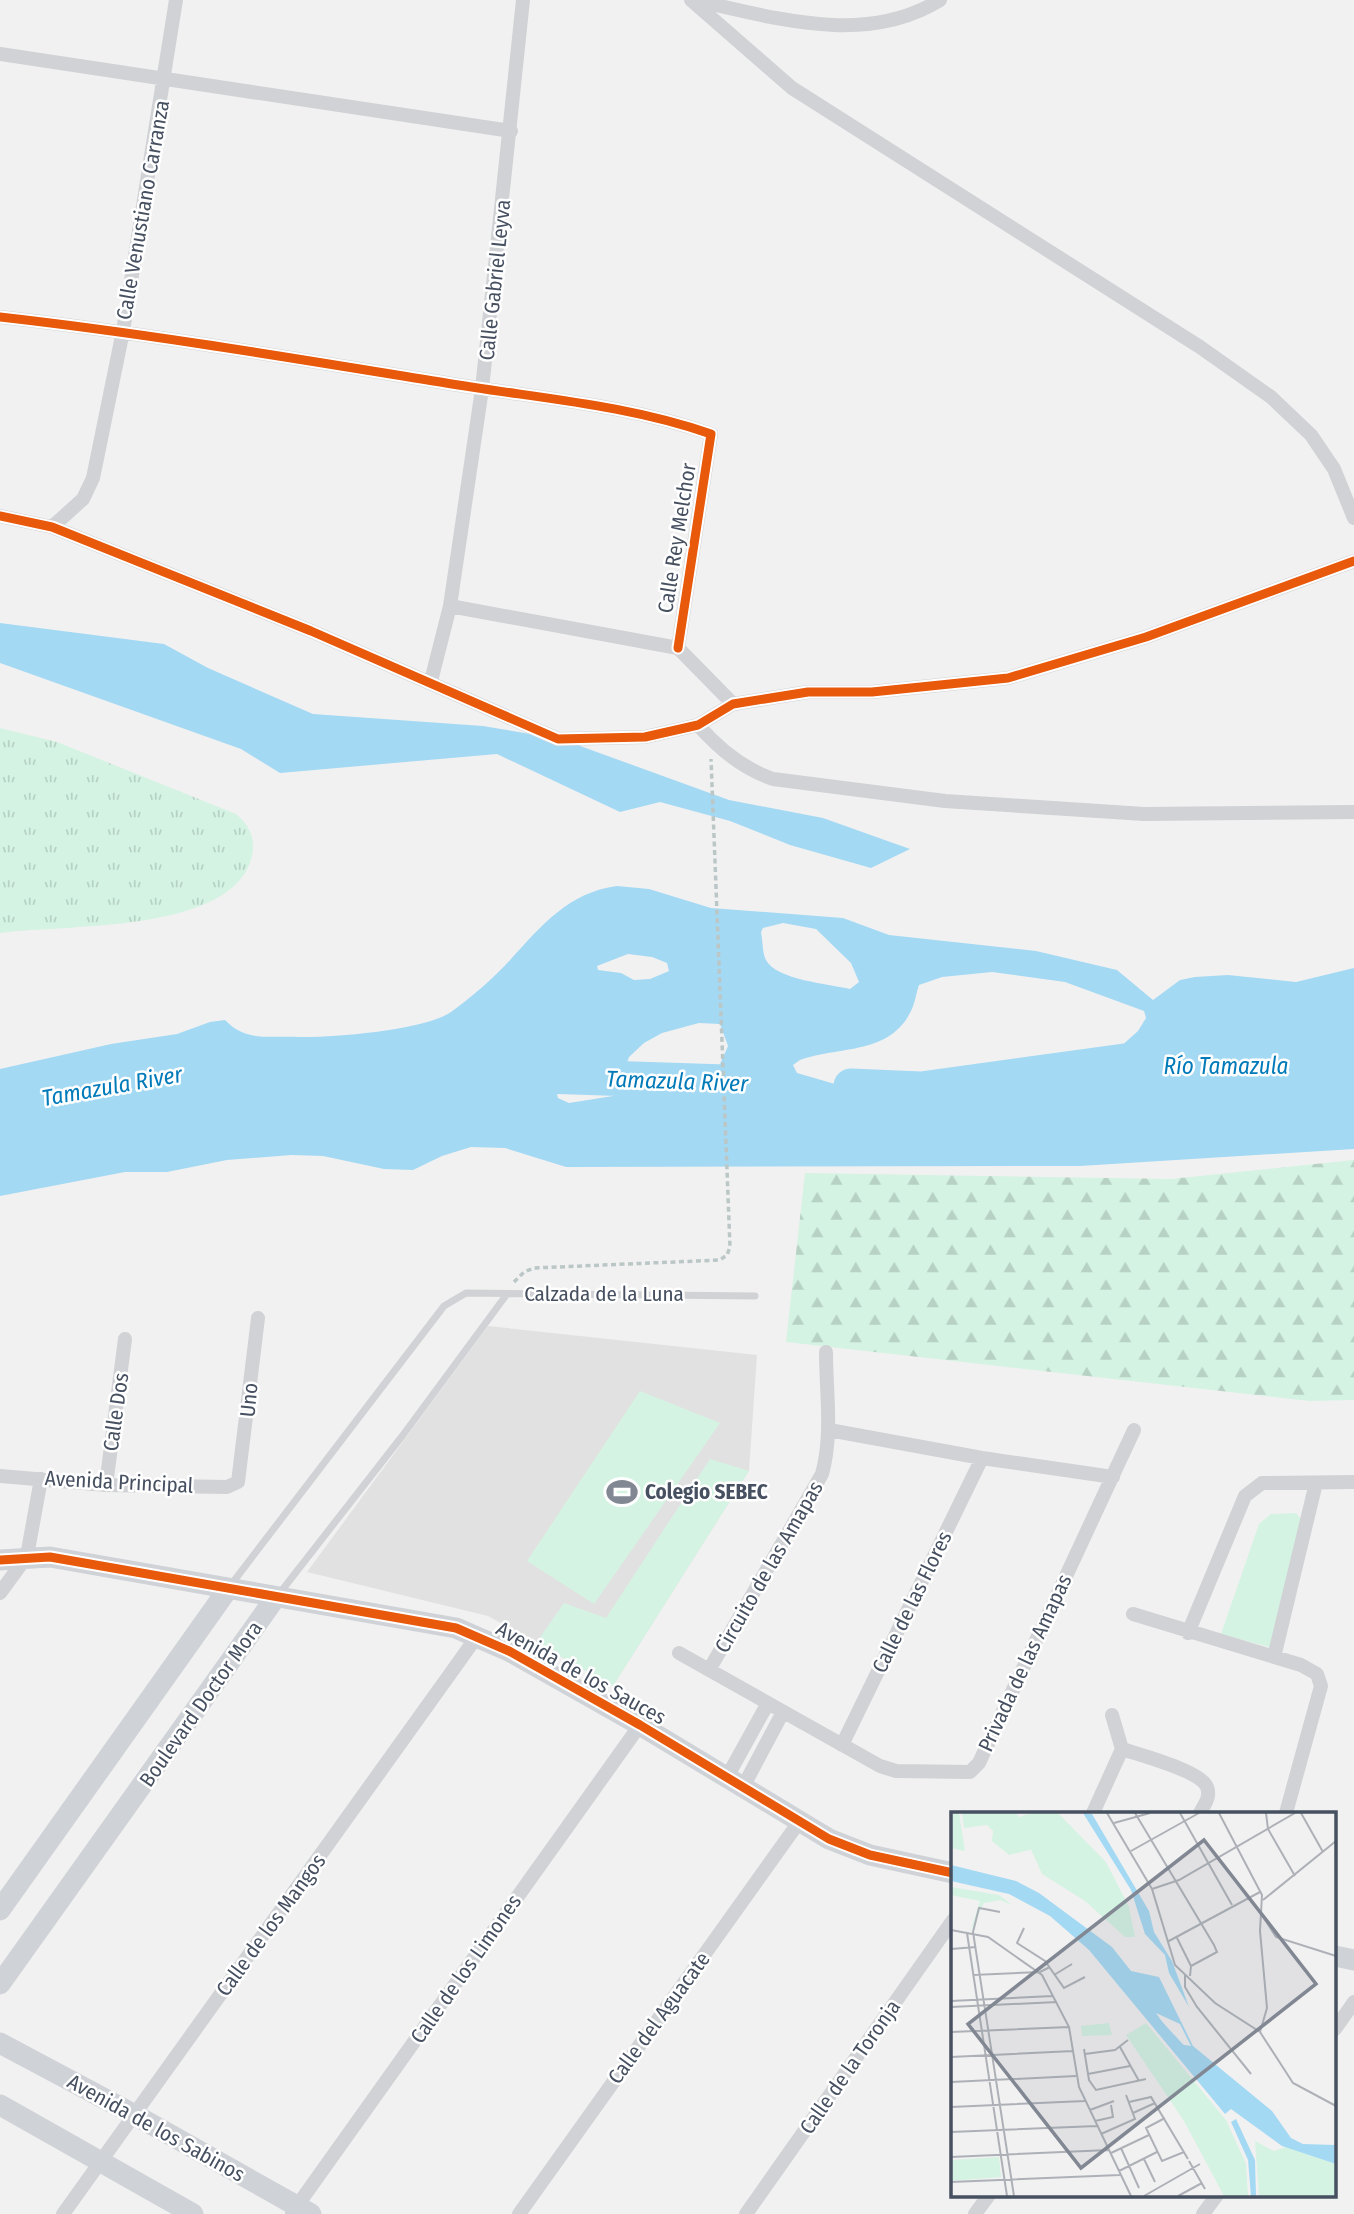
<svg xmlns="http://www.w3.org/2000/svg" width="1354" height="2214" font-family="'Fira Sans Condensed',sans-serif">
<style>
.education{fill:#e2e1e2}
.grass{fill:url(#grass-tufts)}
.forest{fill:url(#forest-firs)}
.green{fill:#d4f3e3}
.water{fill:#a4d9f4;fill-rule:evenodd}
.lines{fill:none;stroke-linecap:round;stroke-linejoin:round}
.river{stroke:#a4d9f4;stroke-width:35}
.path{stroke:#bac7c6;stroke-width:3.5;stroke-dasharray:5 3.5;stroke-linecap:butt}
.lane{stroke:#d0d2d5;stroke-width:7}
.street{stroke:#d0d2d5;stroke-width:14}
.secondary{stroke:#cfd2d7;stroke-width:21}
.cycleway-casing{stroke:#fff;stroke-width:13}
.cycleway{stroke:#e8590c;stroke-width:9}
.labels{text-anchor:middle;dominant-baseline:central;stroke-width:5;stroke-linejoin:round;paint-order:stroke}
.street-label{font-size:21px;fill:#465060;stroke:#fff}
.poi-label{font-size:21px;font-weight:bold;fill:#465060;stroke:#fff;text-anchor:start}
.water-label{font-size:23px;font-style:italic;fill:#007ab9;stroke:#fff}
.inset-river{fill:none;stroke:#a4d9f4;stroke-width:3.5}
.inset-road{fill:none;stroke:#adb1b7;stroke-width:2}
.view{fill:#828893;fill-opacity:0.15;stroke:#828893;stroke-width:3.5}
.inset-edge{fill:none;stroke:#465060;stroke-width:3.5}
</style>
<defs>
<pattern id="grass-tufts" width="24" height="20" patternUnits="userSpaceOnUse" patternTransform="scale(1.75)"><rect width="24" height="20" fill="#d4f3e3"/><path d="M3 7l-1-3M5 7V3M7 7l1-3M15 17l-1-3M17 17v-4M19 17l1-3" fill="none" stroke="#b7d2c5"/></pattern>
<pattern id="forest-firs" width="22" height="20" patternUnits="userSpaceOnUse" patternTransform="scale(1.75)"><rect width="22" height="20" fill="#d4f3e3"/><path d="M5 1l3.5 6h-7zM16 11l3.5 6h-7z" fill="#b7d2c5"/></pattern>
</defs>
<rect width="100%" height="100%" fill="#f2f1f1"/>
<path class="education" d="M488,1326L757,1355L749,1471L613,1686L488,1616L307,1572Z"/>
<path class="grass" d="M0,728L57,742L236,814C249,824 256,839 252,856C234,934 65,924 0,933Z"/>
<path class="forest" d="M1354,1160V1400L1309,1401L786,1342L805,1173L1171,1179Z"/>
<path class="green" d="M640,1391L720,1423L594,1604L527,1561Z
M710,1459L749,1471L613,1686L536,1643L564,1603L606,1618Z
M1296,1513L1302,1520L1277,1649L1221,1634L1259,1524L1271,1514Z"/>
<path class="water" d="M0,623L164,644L208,668L313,714L483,726L561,739L729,800L823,818L910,849L871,868L790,845L730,821L660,802L620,812L497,754L280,773L241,749L0,663Z
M617,886L649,889L711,908L843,918L889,935L1036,951L1117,970L1153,1000L1180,980L1195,977L1228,975L1296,982L1354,968V1149L1080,1166L566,1167L505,1148L471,1147L442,1156L413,1170L384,1169L323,1156L291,1155L227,1160L167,1172H125L0,1196V1069L111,1044L177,1034L210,1022L225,1020C247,1043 270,1035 299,1037C331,1038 426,1030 451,1012C471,998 494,978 511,959C541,926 569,892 617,886ZM783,923L816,929L851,963L859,982L850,989C830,984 776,980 766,960C762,952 763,941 761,932L763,928ZM628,954L652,957L667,963L669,971L650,979L634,980L621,973L598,970L597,966ZM992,972L1065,982L1144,1011L1146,1018L1138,1031L1109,1057L1070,1081L922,1092L891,1087L835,1084L797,1073L793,1065L800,1060C839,1046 890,1055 911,1011C915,1003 916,994 919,985L942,977ZM699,1023L720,1024L728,1046L717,1071L701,1093L613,1096L569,1103L558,1098L557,1095C566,1085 592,1074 606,1072C612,1071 618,1073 624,1072L629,1057L644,1043L662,1033Z"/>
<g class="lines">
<path class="river" d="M543,1076L756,1083
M851,1086L921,1089L1146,1058"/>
<path class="path" d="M514,1282L524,1272L534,1268L720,1260L727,1255L730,1247L711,759"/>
<path class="lane" d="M230,1586L444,1306L466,1293L755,1296
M279,1594L403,1435L507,1294"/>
<path class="street" d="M691,0L792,88L1200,347L1271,397L1311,435L1334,469L1354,518
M693,0C773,17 864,47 940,0
M0,54L511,131
M0,317C150,334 298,359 446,383C535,398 625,404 711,434L678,648
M0,516L52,527L311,631L558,739L645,737L698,725L733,704L808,692H872L1008,678L1146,637L1354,561
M52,527L83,499L93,478L123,331L176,0
M450,606L678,648L733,704
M431,681L450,606L482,389L523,0
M698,725C718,748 744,769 773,779L945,801L1144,814L1354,812
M829,1430L982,1458L1113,1477
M0,1476L106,1485L227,1487L238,1482L258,1318
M106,1485L125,1339
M0,1593L27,1556L41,1479
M1133,1614L1301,1665L1317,1674L1321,1686L1286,1813
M1188,1633L1245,1496L1262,1483L1354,1482
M679,1653L880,1766L896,1771L970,1772L979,1763L1134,1430
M1274,1657L1316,1483
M709,1670L822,1474C833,1434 826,1393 826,1352
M842,1745L982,1458
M1122,1749C1140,1755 1201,1771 1207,1787C1211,1797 1204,1805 1200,1813
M726,1779L768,1703
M742,1789L783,1712
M1093,1813L1122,1749L1112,1715
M1335,2029L1354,2002
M292,2213L640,1725
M63,2214L478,1635
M519,2214L799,1822
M746,2214L953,1920
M975,2214L989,2195
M1203,2214L1217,2195"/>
<path class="secondary" d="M0,1560L50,1557L456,1628L509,1651L640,1725L829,1839L870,1855L953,1873
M0,1910L228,1589
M1335,1956L1354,1960
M0,1984L276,1597
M0,2043L135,2115L311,2214
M0,2105L193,2214"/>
<g class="cycleway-casing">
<path id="cycleway" d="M0,317C150,334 298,359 446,383C535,398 625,404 711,434L678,648
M0,516L52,527L311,631L558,739L645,737L698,725L733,704L808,692H872L1008,678L1146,637L1354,561
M0,1560L50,1557L456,1628L509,1651L640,1725L829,1839L870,1855L953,1873"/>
</g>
<use href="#cycleway" class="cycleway"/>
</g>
<defs>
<g id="stadium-bare" transform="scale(2.415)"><path d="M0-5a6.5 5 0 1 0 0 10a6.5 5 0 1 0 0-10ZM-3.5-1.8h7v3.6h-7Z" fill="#828893" stroke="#fff" stroke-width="2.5" paint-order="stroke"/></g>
</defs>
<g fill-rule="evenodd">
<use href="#stadium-bare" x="622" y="1492"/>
</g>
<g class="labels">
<g class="street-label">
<text transform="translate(143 210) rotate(-80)">Calle Venustiano Carranza</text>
<text transform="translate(495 280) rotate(-84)">Calle Gabriel Leyva</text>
<text transform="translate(677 538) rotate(-81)">Calle Rey Melchor</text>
<text x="604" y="1294">Calzada de la Luna</text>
<text transform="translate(249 1400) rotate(-84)">Uno</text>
<text transform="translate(116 1412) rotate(-82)">Calle Dos</text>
<text transform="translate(119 1482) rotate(3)">Avenida Principal</text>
<text transform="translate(769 1567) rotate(-60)">Circuito de las Amapas</text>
<text transform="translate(912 1602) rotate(-64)">Calle de las Flores</text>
<text transform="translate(1025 1663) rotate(-65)">Privada de las Amapas</text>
<text transform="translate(581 1673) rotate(29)">Avenida de los Sauces</text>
<text transform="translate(201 1704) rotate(-55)">Boulevard Doctor Mora</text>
<text transform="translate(271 1925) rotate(-54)">Calle de los Mangos</text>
<text transform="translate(466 1969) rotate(-55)">Calle de los Limones</text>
<text transform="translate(659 2018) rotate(-54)">Calle del Aguacate</text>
<text transform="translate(850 2067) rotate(-55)">Calle de la Toronja</text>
<text transform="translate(156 2128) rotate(29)">Avenida de los Sabinos</text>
</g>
<g class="poi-label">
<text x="645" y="1492">Colegio SEBEC</text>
</g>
<g class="water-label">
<text x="1226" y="1066">Río Tamazula</text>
<text transform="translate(677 1081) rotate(2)">Tamazula River</text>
<text transform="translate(112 1086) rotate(-10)">Tamazula River</text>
</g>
</g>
<g transform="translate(951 1812)">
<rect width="385" height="385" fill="#f2f1f1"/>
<path d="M0,1H8L14,39L0,36ZM79,1H107L155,50L178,95L184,125H174L134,89L91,62L66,6ZM0,75L48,83L61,93L49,88L33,91L19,120L29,89L0,83Z" fill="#d4f3e3"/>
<path d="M195,211L275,308L295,352L297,384H273L233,309L175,223ZM304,329L323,339L335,335L385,352V384H308Z" fill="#d4f3e3"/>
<path d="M11,1H65L87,27L89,19L93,20L89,29L95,34L58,43L41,29L42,19L36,13L13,16ZM158,211L161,223L131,224L130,214ZM48,345L50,365L0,369V348Z" fill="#d4f3e3"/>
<path d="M132,1L141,2L198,99L203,120L221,149L238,195L218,161L214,143L194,122L180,78ZM0,53L65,69L88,81L161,135L180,159L208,165L242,234L321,299L340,326L352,332L385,333V352L331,334L280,297L274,302L138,138L99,104L58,82L0,69ZM205,201L229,212L240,234L227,232ZM285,307L304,348L305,384H300L297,348L280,310Z" fill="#a4d9f4" fill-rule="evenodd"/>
<path class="inset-river" d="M184,175L199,197M208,209L233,236M277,279L301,302"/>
<path class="inset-road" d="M156,1L201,77L224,153L264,191L309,220L342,271L385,294M184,1L263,133L266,140L240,154M229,1L281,93M268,1L311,83L309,119L316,196L309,220M315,1L317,17L344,64M350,1L372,40M163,11L199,1M180,39L248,1M201,77L228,68L344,1M312,88L385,29M49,100L28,96L22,120L63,384M311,103L325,125L385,144M73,116L66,131L94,149L113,176L134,165M0,118L37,125L91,163L118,215L128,275L180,384M16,121L56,384M226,126L240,154L239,164M216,130L309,80M0,137L25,135M234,162V175L246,195L300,262M22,163L89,160L99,155M103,163L121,152M0,189L102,184M0,195L106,190M0,220L118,215M169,235L188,269M133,237L138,268L145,278L195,267M134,242L164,238L177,228M0,245L122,239M137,262L179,254M0,270L125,264M178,290L200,285L237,347M0,295L134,289M139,298L163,289M182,301L204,291M214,306L195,316L211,349L233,340M144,309L162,305L160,293M0,320L146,314M150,322L184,307L175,283M170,336L188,376M160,341L198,323M0,345L158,338M193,347L204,370M238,349L254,377M168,359L206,340M0,370L169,363M193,384L249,352M227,384L251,371"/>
<path class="view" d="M253,28L365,172L130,356L17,212Z"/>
<rect width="385" height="385" class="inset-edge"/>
</g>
</svg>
